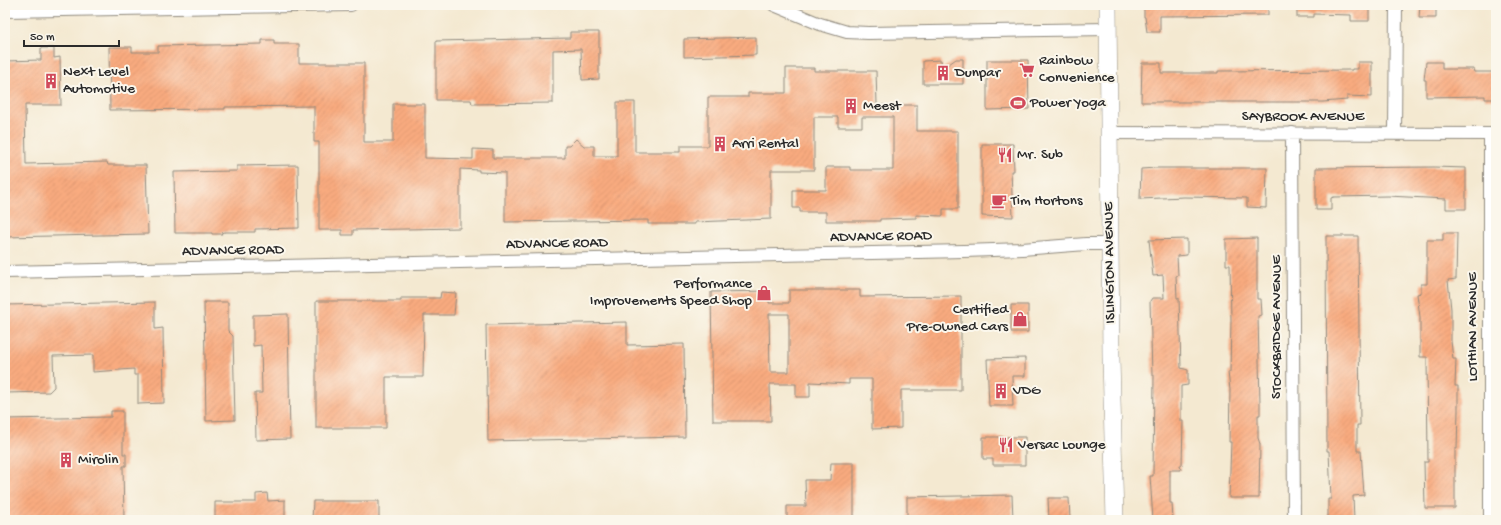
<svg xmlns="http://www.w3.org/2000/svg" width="1501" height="525" font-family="'Gochi Hand',sans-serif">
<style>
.building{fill:url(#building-hatch);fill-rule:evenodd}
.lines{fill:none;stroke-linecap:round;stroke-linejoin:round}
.minor-casing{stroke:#908a7e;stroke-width:14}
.secondary-casing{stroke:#908a7e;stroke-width:18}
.minor{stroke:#fff;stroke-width:12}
.secondary{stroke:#fff;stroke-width:17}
.labels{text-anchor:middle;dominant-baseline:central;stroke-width:4;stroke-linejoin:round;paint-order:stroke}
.poi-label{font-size:15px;fill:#2b2b2b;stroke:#fbf7ec;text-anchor:start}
.street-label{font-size:15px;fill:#2b2b2b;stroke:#fbf7ec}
</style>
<defs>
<pattern id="building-hatch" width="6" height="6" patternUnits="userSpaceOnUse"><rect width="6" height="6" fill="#f9ab7f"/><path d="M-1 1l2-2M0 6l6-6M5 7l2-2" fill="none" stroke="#d6936e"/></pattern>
</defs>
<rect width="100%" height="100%" fill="#fbf7ec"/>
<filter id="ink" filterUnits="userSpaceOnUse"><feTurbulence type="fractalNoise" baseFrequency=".025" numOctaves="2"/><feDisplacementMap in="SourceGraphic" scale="8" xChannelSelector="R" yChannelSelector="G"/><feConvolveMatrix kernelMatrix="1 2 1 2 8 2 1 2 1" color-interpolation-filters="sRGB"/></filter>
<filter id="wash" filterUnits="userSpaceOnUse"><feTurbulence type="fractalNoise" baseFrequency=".012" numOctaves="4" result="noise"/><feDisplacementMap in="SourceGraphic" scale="16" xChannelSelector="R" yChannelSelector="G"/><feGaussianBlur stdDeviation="0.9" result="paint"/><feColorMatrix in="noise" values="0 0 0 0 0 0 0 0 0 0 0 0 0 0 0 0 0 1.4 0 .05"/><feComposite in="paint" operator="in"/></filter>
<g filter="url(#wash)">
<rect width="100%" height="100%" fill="#f4e9d1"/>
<g id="blocks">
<path class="building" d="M1144,5H1268V15L1160,16V32H1147L1145,17H1144Z
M1297,5H1369V21H1351V15L1314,14V17H1297Z
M1420,5H1436V18H1419Z
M570,32H599V79L582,80L581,49L553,50V103L472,104L471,100H436V41L570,38Z
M756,37V55L684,57V39Z
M262,40H274V44H299V63H364V142H393V104H425V158L473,159V149L493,150V158H565V146H569L576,139L584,146H594V156H617V102H635V152H680V146H708V97H748V93H786V68H814V71H876L877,105H917V131H958V209H943V216L916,215V218L880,219V221H826V212H800V208H793V190H826V167H850V170H893V117H862V127H838V117H814V170H771V219L695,222V224H648V220L505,222V173L479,172V170L460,169V228L353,230V235H342V230H319V142H314V106L225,107V109L110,110L109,47H132V52H158V46L262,44Z
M41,48H54V58L60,57L61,105H25L26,164L107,162L108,165H146L148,234L5,237V61L41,60Z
M956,59H963V84H923V61L941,60L942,69Z
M987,60H1028L1029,109L987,110Z
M1358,62H1372V97L1347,96V100L1323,102H1141L1142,63H1161V73H1218V71H1223L1352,70V69H1358Z
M1426,62H1442V69H1473L1474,72H1496V99H1485V96L1426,97V80H1424Z
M982,144H1013L1014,171H1011L1013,217L982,216Z
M298,165L299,228L255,229V232H225L221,233L222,234H212V233H175L174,172L237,171V166Z
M1434,167L1466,168V209H1446V199L1388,196L1334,197L1331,198V210H1316V168Z
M1156,168H1267L1266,208L1247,207V198L1184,197L1140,199L1141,169Z
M1443,233H1457L1456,279L1448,280L1451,309V341L1453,359H1456L1455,386H1458V410L1457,449H1455V508H1425L1424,462H1428L1427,357H1420V317L1417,294L1421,293V284H1427V240H1443Z
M1326,236H1358L1360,425H1357V451H1361L1364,495L1353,496L1354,520H1328V499H1331L1329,451H1327Z
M1257,238V299H1261L1262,315L1258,316L1260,404V415H1258V438L1260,444L1259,498H1229L1231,442H1229L1230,390L1228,372H1230L1231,321L1230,265H1226V239Z
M1187,239V255L1177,256L1178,275L1176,276L1177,298H1179L1181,368L1188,370V385L1181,386V421H1183L1182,465H1180L1181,470H1170V503H1172L1173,520H1153L1150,476H1153L1154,375H1152L1150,301L1152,298H1164L1163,275L1153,276L1149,240Z
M789,290H860V297L961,296V390H901V428L872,429V379H849V384L810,382V397H796V384H770L771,421H713L711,292L769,291V303H789ZM769,314H789V372H770Z
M441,292L456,293L454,315H424L423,377H386V428H316V301H401V298H440Z
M155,302V329L163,328L164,403L138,404V375H134V369L93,372V355L53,356L54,387L49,392L5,393V305Z
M204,302H228V331L233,336L235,420L206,421Z
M1011,305H1028V332H1011Z
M288,314L290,439L256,440L255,393H262L261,345L253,346V315Z
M627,322V345L684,344L685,437L488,441L486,325Z
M1025,358V376H1012L1013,406H989L987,359Z
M111,411H123V454H126V466H123L124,520H5V419L111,417Z
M983,437H1025V465H993V459H983Z
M831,463H854V520H787V506H806L805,480H830Z
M267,493L268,501L285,500V520H215V502H256V494Z
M1012,495L1013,520H907V497Z
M1048,498H1069L1070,520H1049Z
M313,501H379V520H312Z"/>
</g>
</g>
<g filter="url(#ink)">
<use href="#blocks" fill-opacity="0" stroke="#908a7e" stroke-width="1"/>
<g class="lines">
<g class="minor-casing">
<path id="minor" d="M774,5L820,24L847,32L868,33L1108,29
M5,11L351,5
M1395,132L1396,5
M1109,133L1496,134
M1292,133L1294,520
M5,272L964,251L1022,249L1086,244H1110
M1490,520V134"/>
</g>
<g class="secondary-casing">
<path id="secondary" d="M1108,5L1111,358L1115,520"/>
</g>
<use href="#minor" class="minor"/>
<use href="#secondary" class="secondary"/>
</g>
</g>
<defs>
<g id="supermarket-bare" transform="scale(1.2)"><path d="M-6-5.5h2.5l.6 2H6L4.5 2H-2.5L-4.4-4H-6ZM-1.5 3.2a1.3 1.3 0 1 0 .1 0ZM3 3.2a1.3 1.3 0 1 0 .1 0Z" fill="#d1495b" stroke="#fbf7ec" stroke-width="2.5" paint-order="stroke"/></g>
<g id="building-bare" transform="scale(1.2)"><path d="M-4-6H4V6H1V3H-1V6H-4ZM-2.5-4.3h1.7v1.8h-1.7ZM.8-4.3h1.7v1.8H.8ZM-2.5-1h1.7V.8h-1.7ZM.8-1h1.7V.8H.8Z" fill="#d1495b" stroke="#fbf7ec" stroke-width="2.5" paint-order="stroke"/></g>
<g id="stadium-bare" transform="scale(1.2)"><path d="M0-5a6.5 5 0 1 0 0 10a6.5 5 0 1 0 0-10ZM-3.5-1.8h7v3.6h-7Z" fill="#d1495b" stroke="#fbf7ec" stroke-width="2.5" paint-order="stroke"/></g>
<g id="restaurant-bare" transform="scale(1.2)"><path d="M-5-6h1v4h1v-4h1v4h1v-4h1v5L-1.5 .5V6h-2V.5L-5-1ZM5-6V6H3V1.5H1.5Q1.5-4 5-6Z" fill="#d1495b" stroke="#fbf7ec" stroke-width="2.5" paint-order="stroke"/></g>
<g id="cafe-bare" transform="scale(1.2)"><path d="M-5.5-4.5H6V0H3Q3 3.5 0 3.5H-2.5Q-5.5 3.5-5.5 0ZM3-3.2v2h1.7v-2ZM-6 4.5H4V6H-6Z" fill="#d1495b" stroke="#fbf7ec" stroke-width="2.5" paint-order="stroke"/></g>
<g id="shop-bare" transform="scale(1.2)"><path d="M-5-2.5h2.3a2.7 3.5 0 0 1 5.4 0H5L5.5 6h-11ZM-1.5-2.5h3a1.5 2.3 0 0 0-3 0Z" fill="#d1495b" stroke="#fbf7ec" stroke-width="2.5" paint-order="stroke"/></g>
</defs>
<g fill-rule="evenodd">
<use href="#supermarket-bare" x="1027" y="70"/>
<use href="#building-bare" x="943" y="73"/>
<use href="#building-bare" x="51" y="81"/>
<use href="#stadium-bare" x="1018" y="103"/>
<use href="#building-bare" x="851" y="106"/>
<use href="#building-bare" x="720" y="144"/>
<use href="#restaurant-bare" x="1005" y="155"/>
<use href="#cafe-bare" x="999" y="201"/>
<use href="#shop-bare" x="764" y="293"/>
<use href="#shop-bare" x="1020" y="319"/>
<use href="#building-bare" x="1001" y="391"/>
<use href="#restaurant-bare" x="1006" y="445"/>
<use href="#building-bare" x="66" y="460"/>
</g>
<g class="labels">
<g class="poi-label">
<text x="1039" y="61">Rainbow<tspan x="1039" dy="17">Convenience</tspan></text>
<text x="63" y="72">Next Level<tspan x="63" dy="17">Automotive</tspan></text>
<text x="955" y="73">Dunpar</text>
<text x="1030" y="103">Power Yoga</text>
<text x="863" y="106">Meest</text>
<text x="732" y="144">Arri Rental</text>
<text x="1017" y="155">Mr. Sub</text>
<text x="1011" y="201">Tim Hortons</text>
<text x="752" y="284" text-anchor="end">Performance<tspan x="752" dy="17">Improvements Speed Shop</tspan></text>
<text x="1008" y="310" text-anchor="end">Certified<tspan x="1008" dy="17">Pre-Owned Cars</tspan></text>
<text x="1013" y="391">VDG</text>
<text x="1018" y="445">Versac Lounge</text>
<text x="78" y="460">Mirolin</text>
</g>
<g class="street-label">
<text x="1303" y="117">SAYBROOK AVENUE</text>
<text transform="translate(881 237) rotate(-1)">ADVANCE ROAD</text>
<text transform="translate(557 244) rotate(-1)">ADVANCE ROAD</text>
<text transform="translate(233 251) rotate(-1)">ADVANCE ROAD</text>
<text transform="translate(1110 263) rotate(-91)">ISLINGTON AVENUE</text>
<text transform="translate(1277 327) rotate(-90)">STOCKBRIDGE AVENUE</text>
<text transform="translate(1473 327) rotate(-90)">LOTHIAN AVENUE</text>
</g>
</g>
<rect width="1501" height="525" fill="none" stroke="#fbf7ec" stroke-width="20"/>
<path d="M24 40v6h95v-6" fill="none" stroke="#2b2b2b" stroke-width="2"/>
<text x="30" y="40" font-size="12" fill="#2b2b2b" stroke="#fbf7ec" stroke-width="3" paint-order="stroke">50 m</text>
</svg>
